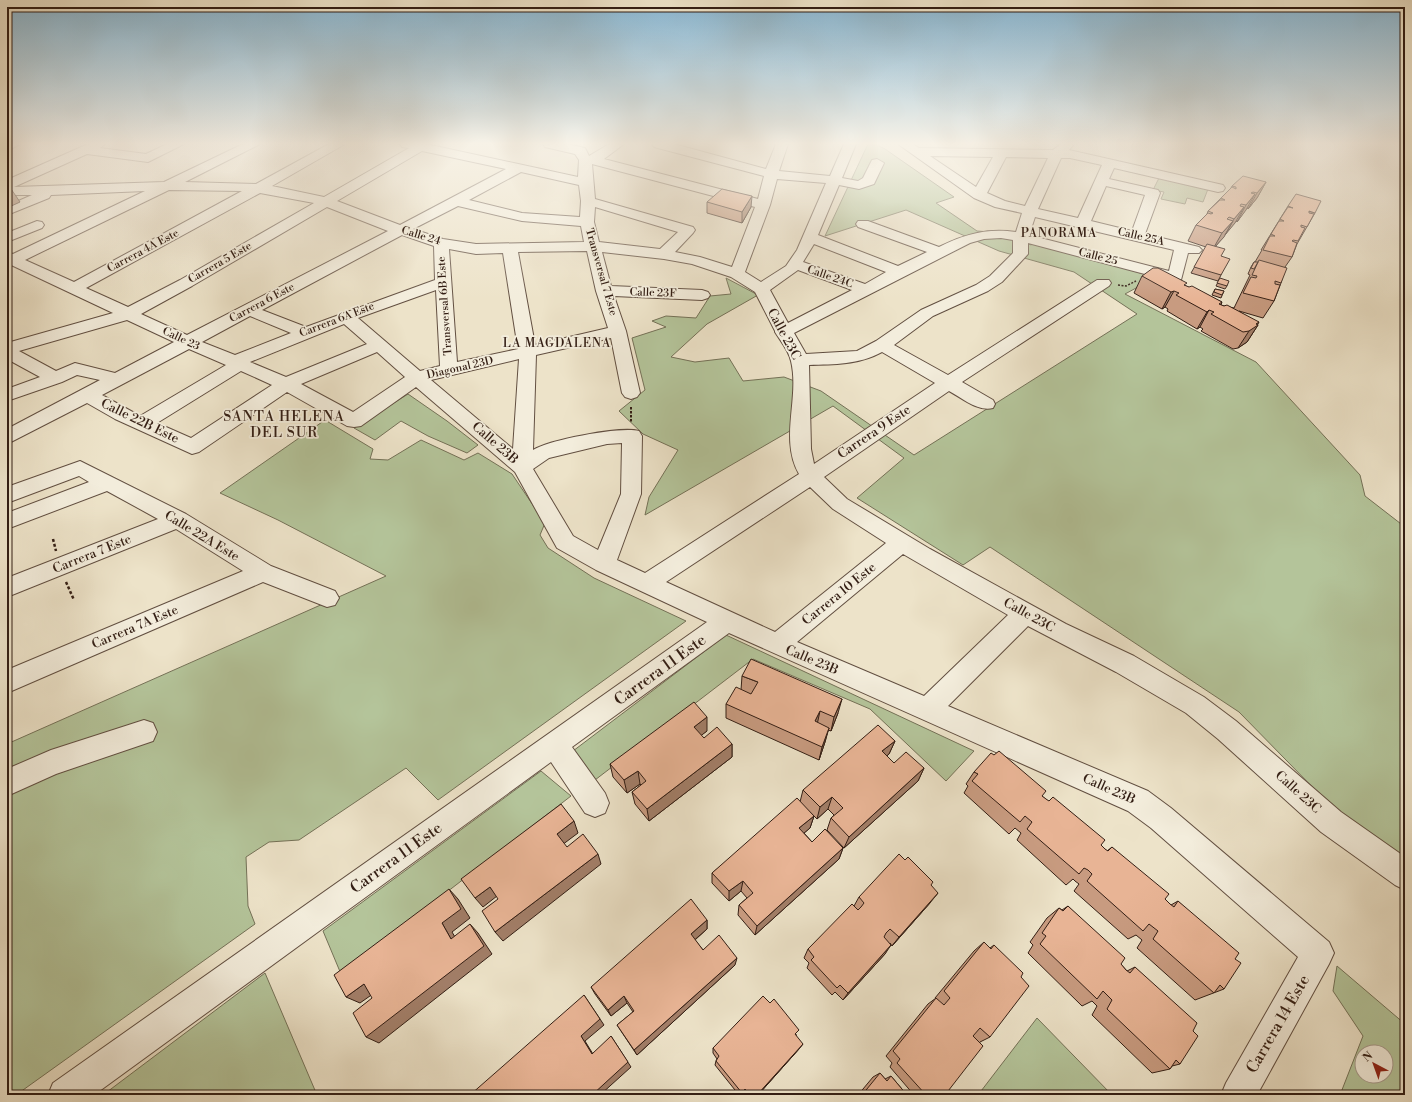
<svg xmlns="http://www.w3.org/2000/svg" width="1412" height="1102" font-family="'Libre Bodoni',serif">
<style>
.green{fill:#b4c49a;stroke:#747157;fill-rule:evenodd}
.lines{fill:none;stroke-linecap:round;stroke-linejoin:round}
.minor-casing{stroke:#624f41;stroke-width:2}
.path-far2{stroke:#331e14;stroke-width:1.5;stroke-dasharray:2 1.5;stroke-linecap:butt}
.path-far1{stroke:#331e14;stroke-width:2;stroke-dasharray:2.5 1.5;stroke-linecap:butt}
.path{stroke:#331e14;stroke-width:2.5;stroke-dasharray:3 2;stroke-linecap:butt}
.minor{fill:#f3eddc;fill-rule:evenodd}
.wall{fill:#c89b80;stroke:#331e14}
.shaded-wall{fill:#a27e68;stroke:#331e14}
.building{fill:#e8b495;stroke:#331e14}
.labels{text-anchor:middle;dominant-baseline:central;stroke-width:3.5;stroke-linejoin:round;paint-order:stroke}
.far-street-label{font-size:11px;fill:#331e14;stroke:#f3eddc}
.far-neighbourhood-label{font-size:12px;letter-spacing:1px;fill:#331e14;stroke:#f3eddc}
.street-label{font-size:13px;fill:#331e14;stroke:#f3eddc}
.neighbourhood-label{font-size:14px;letter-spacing:1px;fill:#331e14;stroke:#f3eddc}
.near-street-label{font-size:16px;fill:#331e14;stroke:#f3eddc}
</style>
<rect width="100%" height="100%" fill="#ede3c9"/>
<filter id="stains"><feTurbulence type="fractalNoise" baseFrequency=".005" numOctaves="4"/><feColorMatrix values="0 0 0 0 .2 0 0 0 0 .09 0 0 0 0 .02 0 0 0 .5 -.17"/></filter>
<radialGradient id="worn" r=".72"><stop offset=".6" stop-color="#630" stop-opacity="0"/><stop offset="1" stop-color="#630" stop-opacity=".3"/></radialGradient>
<path class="green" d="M868,144H875L885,149L954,197L936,203L977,231L1006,233L1031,245L1035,242L1181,285L1149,281L1125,294L1256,362L1360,475L1365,496L1405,527V860L1332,807L1239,712L990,547L963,565L857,498L904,458L833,406L645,515L649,497L678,450L643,434L619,411L645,390L632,338L666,327L652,321L666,316L696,318L710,296L731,294L726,278L758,295L707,324L671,357L695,362L729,358L743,381L784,377L821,391L914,455L1137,314L1074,272L999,251L906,210L825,236Z
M1159,178L1208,189L1203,202L1187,198L1185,204L1161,199L1164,192L1153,190Z
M408,394L447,421L478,445L467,453L428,436L401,421L375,440L354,428Z
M325,420L373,449L370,459L388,460L421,440L464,460L478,453L512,474L545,523L540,535L548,548L594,578L686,621L438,800L406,768L299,840L269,842L246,857L248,906L255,924L16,1095H7V744L386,576L278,520L220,493Z
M726,635L974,751L946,781L870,709L753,659L595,780L573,751Z
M541,771L571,796L341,974L323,931Z
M1337,966L1405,1024V1095H1340L1363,1036L1333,991ZM1362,1052H1386V1076H1362Z
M265,973L317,1095H103Z
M1037,1018L1112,1095H978Z"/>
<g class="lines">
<g class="minor-casing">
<path id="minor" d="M7,144H20L7,151Z
M88,144H105L100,148L146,154L167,144H184L148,162L87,154L14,187L164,182L243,144H260L185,182L256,184L329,144H345L272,186L324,197L409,148L402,147L400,144H426L578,177L579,160L575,154L545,147L543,144H567L585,148L589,156L609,144H624L604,159L758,199L764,176L654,147L652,144H674L766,169L776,144H788L779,171L830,176L844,144H856L842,178L858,181L863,178L872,160L877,159L884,163L874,184L859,189L839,185L818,235L898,266L927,252L858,227L856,224L858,221H868L939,247C965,234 987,228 1016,232L1022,213L995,207L974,198L898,144H913L919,148L1053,150L1061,144H1074L1069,150L1223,185L1225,188L1223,191L1218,192L1114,168L1109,179L1158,190L1160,193L1145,234L1199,247L1202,250L1199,253H1188L1181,280L1175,282L1028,243V254L1002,282L988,291L933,316L894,345L948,375L1097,280H1109L1111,283L1109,286L962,382L993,400L995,404L993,408C978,412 962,398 949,391L824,477L847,499L930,549L1066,624L1134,656L1204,697L1236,721L1341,812L1405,857V890L1395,885L1321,832L1218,739L1186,713L1116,672L1028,626L948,706L1148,791L1171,808L1329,942L1334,953L1329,964L1257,1095H1221L1226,1083L1298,957L1151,828L1128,811L729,633L572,747L605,793L609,803L605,813L595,817L585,813L551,762L94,1095H48L53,1083L707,622L596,570L557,548L515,472L416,387L361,426L354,427L347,426L287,392L199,452L192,454L115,419L87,403L7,444V429L100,380L77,375L62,382L7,401V389L40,377L7,359V343L113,313L7,263V252L13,254L145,191L51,195L49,198L7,215V206L32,195H7V180ZM422,151L506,169L400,225L337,201ZM930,156L993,157L976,187ZM1006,157L1048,158L1025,206L1005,201L987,193ZM1061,158H1070L1102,165L1078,218L1038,209ZM592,164L755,207L732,267L700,257L675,252L693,233L695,230L693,227L595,199ZM521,172L579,185L581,201L580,217L522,213L469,200ZM777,179L826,183L797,250L786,266L761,282L745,272L770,205ZM1106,186L1145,195L1132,231L1091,221ZM169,190L242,191L74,282L25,260ZM260,193L314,203L180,280L128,307L86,288ZM458,206L522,221L581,226L584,242L476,244L443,239L413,229ZM327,207L388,231L187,335L141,314L192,286ZM595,207L678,232L660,249L599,242L594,222ZM1035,217L1174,250L1169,271L1029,235ZM402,235L434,246L435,280L306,327L262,310ZM1001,238L1013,240V253L990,276L976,285L921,310L876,341L857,351L806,354L794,333L970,243L984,239ZM814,244L886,272L865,284L803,262ZM449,249L476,254L503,253L518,349L457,362ZM587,251L596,291L608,328L535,345L518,252ZM602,252L664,259L692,264L731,277L755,292L775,331V332C780,340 789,351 791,361C800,398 779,439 799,474L645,573L617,560L641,494L642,436L639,431C621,426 548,440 533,450L536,355L611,338L622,393L625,397L631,399L637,397L640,393L626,331L614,296L702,300L708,298L710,295L708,292L702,290L611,286ZM798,270L852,290L788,323L770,290ZM436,290L440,366L420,371L358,318ZM250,316L291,333L235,355L202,342ZM127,320L174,342L115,373L75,363L56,371L19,351ZM344,324L367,344L286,377L250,362ZM189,349L226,365L140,416L102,395ZM377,352L405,377L353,412L301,384ZM882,352L935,383L814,464L811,449L809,365C835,364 858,365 882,352ZM519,359L513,449L431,380ZM241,371L272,385L191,438L157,423ZM622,443L621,494L598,550L573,536L533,469L549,458L607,444ZM810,487L833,509L886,543L775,632L666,582ZM903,554L1008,615L924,696L797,642Z
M37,221L42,222L44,225L42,228L7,242V233Z
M80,461L186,514L271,566L335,591L339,598L335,605L327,607L263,582L7,693V670L243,571L176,529L7,597V578L158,519L107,491L7,529V513L89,482L79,476L7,503V487Z
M144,720L153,723L157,732L153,741L56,774L7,796V769L51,750Z"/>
</g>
<path class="path-far2" d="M1118,285L1126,286L1136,281"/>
<path class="path-far1" d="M631,407V422"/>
<path class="path" d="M53,539L56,551
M66,582L74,600"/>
<use href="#minor" class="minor"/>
</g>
<path class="wall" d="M1266,182L1257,198L1248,209L1247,208L1237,222L1236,221L1215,247L1221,256V275L1218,281L1191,273L1206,247L1188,241L1196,225L1207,214L1208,211L1231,188L1232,186Z
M707,202L751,207L742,223L707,213Z
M1288,206L1315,213L1297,244L1292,257L1285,267L1281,283L1274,301L1263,318L1239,311L1258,325L1247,342L1238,348L1233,349L1201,331L1203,329L1200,327L1197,329L1167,311L1168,309L1165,307L1162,309L1134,293L1142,276L1186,286L1222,302L1221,305L1224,306L1234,308L1250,275L1248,274L1251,267L1254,262H1255L1262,250H1261Z
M1220,278L1227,286L1225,289L1216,286Z
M1215,289L1224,291L1221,298L1212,295Z
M742,676L838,713L831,731L828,730L825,742L819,760L726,718V704L741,690Z
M707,731L701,735L704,738L732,744V757L649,821L635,804L632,792L641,785L640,784L627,793L613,777L610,764Z
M895,741L889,754L887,756L894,763L924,768L918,781L844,848L827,830L831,818L834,815L828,809L817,819L810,812L814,816L810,828L804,833L812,842L843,848L839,859L755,935L738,915L739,905L747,898L741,891L729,901L712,883V873L800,802L803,790Z
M974,772L1042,796L1107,851L1112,847L1165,899L1171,905L1178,901L1235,959L1224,989L1195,1000L1137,948L1142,940L1136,935L1128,939L1074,891L1079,884L1075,881L1073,879L1066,885L1017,840L1021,833L1015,828L1009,834L964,793L968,786L966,784Z
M931,885L930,903L892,946L890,943L885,954L843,1000L835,992L832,995L807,968L809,963L804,958L808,949L854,906L859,897Z
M1068,906L1127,971L1135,967L1193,1031L1180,1064L1172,1066L1170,1069L1152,1073L1092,1015L1097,1006L1092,1001L1082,1006L1028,953L1033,945L1030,942L1047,918L1059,908L1062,910Z
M707,920V929L695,940L703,950L735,965L637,1055L617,1025L633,1012L627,1003L611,1016L595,994L591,987Z
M984,942L990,948L994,945L990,1037L980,1042L945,1095H914L890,1067L892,1063L886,1056L928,1004L936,998H935L974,951Z
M796,1034L799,1049L758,1095H746L744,1092L741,1095H739L715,1065L716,1061L717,1059L713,1053V1048Z
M880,1073L885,1079L891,1076L907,1095H858L873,1077Z"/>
<path class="shaded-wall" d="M1266,182L1257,198L1248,209L1257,193Z
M9,186L20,202L7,208V187Z
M1255,194L1246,210L1237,222L1246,205Z
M752,196L751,207L742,223V212Z
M1244,207L1235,223L1225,235L1234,219Z
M1233,221L1224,237L1213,249L1222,233Z
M1174,291L1165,307L1162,309L1171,292Z
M1209,310L1200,327L1197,329L1207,312Z
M1259,322L1257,326L1258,325L1247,342L1238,348L1249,331L1256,324Z
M842,699L838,713L831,731L834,717Z
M820,711L817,725L815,721Z
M707,717V731L694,741V727Z
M829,728L825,742L819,760L822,747Z
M895,741L889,754L877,764L882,751Z
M732,744V757L649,821L647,809Z
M924,768L918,781L844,848L849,837Z
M638,771L640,784L627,793L624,780Z
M832,797L828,809L817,819L820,807Z
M814,816L810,828L796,840L799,828Z
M574,821L578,833L562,845L557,834Z
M843,848L839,859L755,935L757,926Z
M598,854L601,864L503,941L495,932Z
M743,881L741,891L729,901V891Z
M490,887L497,896L483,907L475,898Z
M449,889L458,899L470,918L452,932L461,947L451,939L442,923Z
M938,893L930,903L892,946L899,937Z
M707,920V929L691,943V934Z
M470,924L478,933L492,954L379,1043L366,1037Z
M891,945L885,954L843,1000L848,993Z
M737,958L735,965L637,1055L634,1050Z
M364,984L377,991L360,1003L346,997Z
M584,995L604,1025L585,1041L596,1059L592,1054L581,1036Z
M624,996L627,1003L611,1016L608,1010Z
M611,1036L631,1067L600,1095H592Z
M803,1044L799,1049L758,1095H757Z"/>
<path class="building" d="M1243,176L1266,182L1257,193L1253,192L1251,193L1255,194L1246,205L1241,204L1240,206L1244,207L1234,219L1229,217L1227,219L1233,221L1222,233L1196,225L1208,213L1211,214L1213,213L1208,211L1220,200H1225L1221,198L1232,187L1236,189V187L1232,186Z
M722,189L752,196L742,212L707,202Z
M1296,194L1321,201L1315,213L1309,211V213L1314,214L1307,227L1301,225V227L1305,228L1298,241L1293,240L1292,241L1297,243L1292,257L1263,250L1270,236H1275L1271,234L1279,221H1284L1280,219L1288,207L1293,208L1288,206Z
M1207,244L1225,249L1221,256L1230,259L1221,275L1194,267Z
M1259,260L1287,268L1281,283L1275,281V284L1280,285L1274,301L1243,293L1251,277L1256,278L1257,276L1252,275Z
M1254,262H1258L1254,269L1251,268Z
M1153,268H1158L1187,283L1184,285L1189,287L1192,286L1222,302L1219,304L1224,306L1227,305L1259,322L1256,324L1258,325L1249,331L1243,332L1211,314L1214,312L1209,310L1207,312L1176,295L1179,293L1174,291L1171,292L1142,276Z
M1220,278L1229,281L1227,286L1217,283Z
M1215,289L1224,291L1222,295L1214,292Z
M751,659L842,699L834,717L820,711L815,721L829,728L822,747L726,704L736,687L751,694L758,682L742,676Z
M694,702L707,717L694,727L704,738L717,727L732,744L647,809L632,792L646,781L638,771L624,780L610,764Z
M878,725L895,741L882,751L894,763L906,752L924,768L849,837L831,818L843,808L832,797L820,807L803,790Z
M999,751L1046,791L1042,796L1046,799L1049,801L1053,797L1105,840L1101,845L1105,849L1108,851L1112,847L1169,894L1165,899L1170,904L1174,907L1178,901L1239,953L1235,959L1241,963L1224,989L1220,985L1214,993L1153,939L1158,931L1149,924L1143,931L1087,881L1092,874L1088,870L1084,868L1079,874L1027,829L1032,822L1025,816L1020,822L972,781L978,774L974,772L991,753L994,755Z
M797,798L814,816L799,828L812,842L825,829L843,848L757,926L739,905L753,893L743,881L729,891L712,873Z
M561,804L574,821L557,834L567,847L583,834L598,854L495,932L482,911L498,899L490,887L475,898L461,879Z
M899,854L905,860L908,857L933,882L931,885L938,893L899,937L890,929L886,933L884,937L891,945L848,993L840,985L837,988L811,960L814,957L808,949L852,904L858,910L861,907L864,903L859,897Z
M449,889L461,909L442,923L451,939L470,924L484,946L366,1037L353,1013L372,998L364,984L346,997L334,975Z
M691,899L707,920L691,934L703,950L719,935L737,958L634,1050L617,1025L634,1011L624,996L608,1010L591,987Z
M1068,906L1125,958L1121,964L1126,970L1130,973L1135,967L1197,1023L1193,1031L1198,1036L1180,1064L1176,1060L1170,1069L1107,1009L1112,1000L1103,991L1097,999L1040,944L1046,936L1042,933L1059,908L1063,911Z
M984,942L991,949L994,945L1023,973L1021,977L1029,986L990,1037L980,1028L973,1036L983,1046L945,1095H934L930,1091L928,1095H926L897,1063L900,1059L893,1051L936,998L944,1005L950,998L944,991Z
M584,995L600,1019L581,1036L592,1054L611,1036L628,1062L592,1095H470Z
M763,996L770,1003L774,999L799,1030L795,1034L803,1044L757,1095H750L745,1089L742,1093L716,1061L719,1056L713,1048Z
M880,1073L887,1081L891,1076L907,1095H862Z"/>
<linearGradient id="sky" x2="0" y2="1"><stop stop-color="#88b8d5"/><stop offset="0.48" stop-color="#f7f2e7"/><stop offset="1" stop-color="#f7f2e7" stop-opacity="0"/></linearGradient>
<rect width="1412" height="299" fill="url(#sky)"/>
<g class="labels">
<g class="far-street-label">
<text transform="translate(421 236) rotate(17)">Calle 24</text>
<text transform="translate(1141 237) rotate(13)">Calle 25A</text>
<text transform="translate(143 251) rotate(-28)">Carrera 4A Este</text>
<text transform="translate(1098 257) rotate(14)">Calle 25</text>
<text transform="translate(220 263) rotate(-30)">Carrera 5 Este</text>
<text transform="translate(601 272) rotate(74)">Transversal 7 Este</text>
<text transform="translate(830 277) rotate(19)">Calle 24C</text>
<text transform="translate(653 293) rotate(2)">Calle 23F</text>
<text transform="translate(262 303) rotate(-28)">Carrera 6 Este</text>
<text transform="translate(445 306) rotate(-94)">Transversal 6B Este</text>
<text transform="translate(337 320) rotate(-21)">Carrera 6A Este</text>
<text transform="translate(181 339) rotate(25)">Calle 23</text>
<text transform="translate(460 368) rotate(-13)">Diagonal 23D</text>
</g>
<g class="far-neighbourhood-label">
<text x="1059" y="233">PANORAMA</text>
<text x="557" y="343">LA MAGDALENA</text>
</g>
<g class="street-label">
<text transform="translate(784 334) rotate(62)">Calle 23C</text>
<text transform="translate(140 421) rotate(26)">Calle 22B Este</text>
<text transform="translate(874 432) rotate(-34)">Carrera 9 Este</text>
<text transform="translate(495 443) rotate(41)">Calle 23B</text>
<text transform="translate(202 536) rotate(31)">Calle 22A Este</text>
<text transform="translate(92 554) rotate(-22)">Carrera 7 Este</text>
<text transform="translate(839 594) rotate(-39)">Carrera 10 Este</text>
<text transform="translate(1029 615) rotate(29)">Calle 23C</text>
<text transform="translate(135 627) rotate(-23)">Carrera 7A Este</text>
<text transform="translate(812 660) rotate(23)">Calle 23B</text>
<text transform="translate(1109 789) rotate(24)">Calle 23B</text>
<text transform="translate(1298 792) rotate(42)">Calle 23C</text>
</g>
<g class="neighbourhood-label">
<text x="284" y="417">SANTA HELENA<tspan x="284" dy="16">DEL SUR</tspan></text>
</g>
<g class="near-street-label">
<text transform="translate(660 670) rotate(-36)">Carrera 11 Este</text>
<text transform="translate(396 858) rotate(-36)">Carrera 11 Este</text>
<text transform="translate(1278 1024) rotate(-60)">Carrera 14 Este</text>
</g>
</g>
<rect width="1412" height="1102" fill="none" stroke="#ede3c9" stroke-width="24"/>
<rect x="8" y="8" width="1396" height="1086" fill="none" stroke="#331e14" stroke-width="2"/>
<rect x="12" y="12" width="1388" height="1078" fill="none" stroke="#331e14"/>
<g transform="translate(1374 1064) rotate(319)"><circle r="19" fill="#f3eddc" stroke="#a69a8c"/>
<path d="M0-3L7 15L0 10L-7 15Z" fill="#8f2418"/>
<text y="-6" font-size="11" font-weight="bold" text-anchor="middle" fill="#331e14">N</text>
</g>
<rect width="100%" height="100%" filter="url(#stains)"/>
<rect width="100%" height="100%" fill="url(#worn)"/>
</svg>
